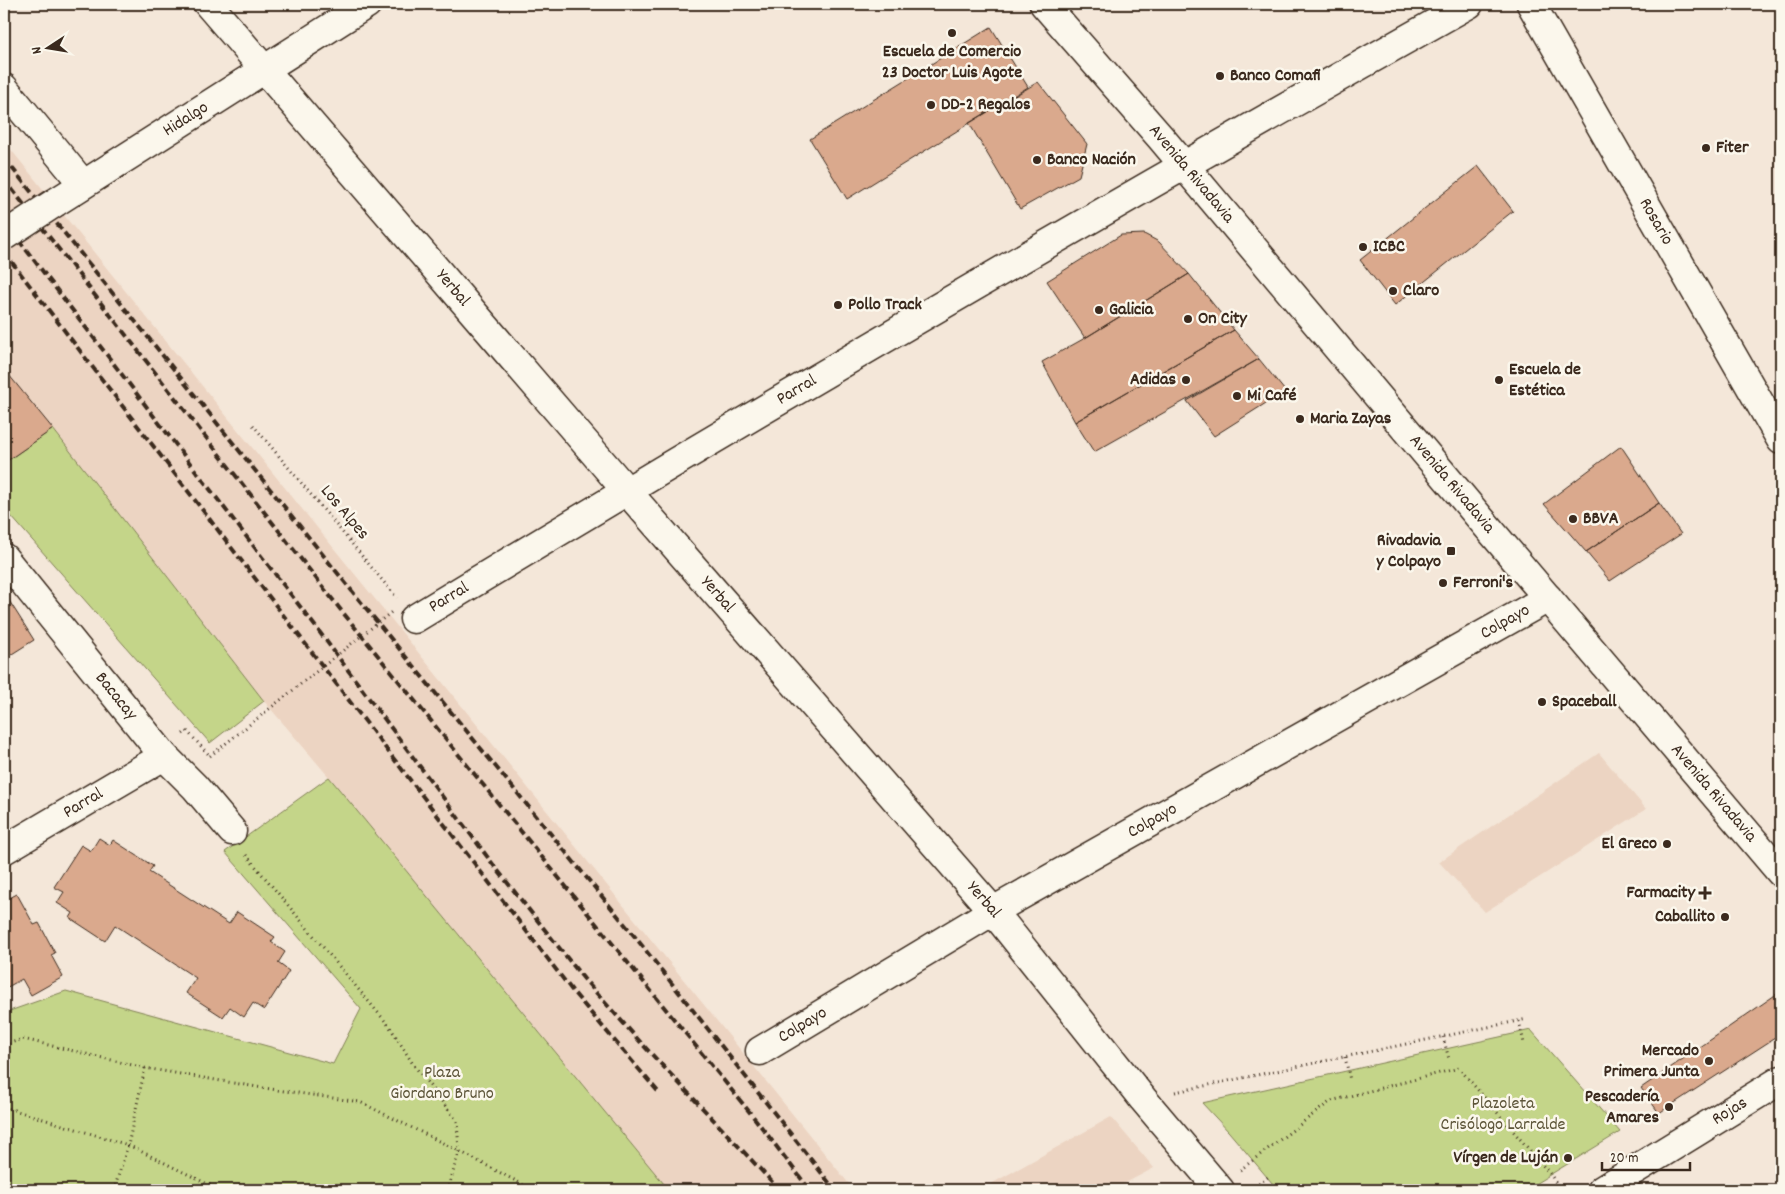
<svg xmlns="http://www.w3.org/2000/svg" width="1785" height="1194" font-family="Dekko,sans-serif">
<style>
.built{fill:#ecd4c2}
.green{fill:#c4d589;stroke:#808054}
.building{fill:#daa98d;stroke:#3b2a1e}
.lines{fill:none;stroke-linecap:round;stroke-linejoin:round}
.minor-casing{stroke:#3b2a1e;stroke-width:31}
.tertiary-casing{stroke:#3b2a1e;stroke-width:31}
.primary-casing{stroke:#3b2a1e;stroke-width:31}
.path{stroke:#3b2a1e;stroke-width:3;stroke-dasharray:1 4;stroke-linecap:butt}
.minor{stroke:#fbf7ec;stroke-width:28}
.tertiary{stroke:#fbf7ec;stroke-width:28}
.primary{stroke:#fbf7ec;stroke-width:28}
.rail{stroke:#3b2a1e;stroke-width:4;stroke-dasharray:8 4;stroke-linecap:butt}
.minor-bridge-casing{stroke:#3b2a1e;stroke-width:31;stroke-linecap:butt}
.path-bridge{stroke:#3b2a1e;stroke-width:3;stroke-dasharray:1 4;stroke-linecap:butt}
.minor-bridge{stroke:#fbf7ec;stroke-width:28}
.poi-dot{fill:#3b2a1e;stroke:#fbf7ec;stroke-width:2}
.labels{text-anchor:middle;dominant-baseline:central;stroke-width:5;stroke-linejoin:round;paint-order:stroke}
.poi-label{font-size:18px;font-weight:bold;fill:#3b2a1e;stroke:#fbf7ec;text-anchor:start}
.street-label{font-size:18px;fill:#3b2a1e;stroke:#fbf7ec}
.park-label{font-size:18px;fill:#5d5539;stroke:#fbf7ec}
</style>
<rect width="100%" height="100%" fill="#f4e7d9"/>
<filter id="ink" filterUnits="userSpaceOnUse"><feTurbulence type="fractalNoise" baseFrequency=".02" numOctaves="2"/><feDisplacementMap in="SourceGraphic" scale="10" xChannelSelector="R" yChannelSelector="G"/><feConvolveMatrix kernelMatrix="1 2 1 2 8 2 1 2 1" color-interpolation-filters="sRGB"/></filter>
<g filter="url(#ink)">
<path class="built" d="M4,141L71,224L854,1190H669L329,777L264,701L53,429L4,369Z
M1599,753L1646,809L1485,912L1439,862Z
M1111,1117L1154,1168L1112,1190H995L991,1184Z"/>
<path class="green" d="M53,429L264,701L210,743L4,508V463Z
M329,777L669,1190H4V1013L66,991L333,1064L361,1009L225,852Z
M1531,1030L1620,1132L1525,1190H1278L1229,1132L1202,1103Z"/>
<path class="building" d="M991,27L1028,87L847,199L810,139Z
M1038,82L1087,144L1079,176L1020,209L969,123Z
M1478,166L1513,211L1395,305L1360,260Z
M1144,234L1159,242L1189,274L1085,338L1047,281L1121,235Z
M1189,274L1234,330L1075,422L1042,362L1085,338Z
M1234,330L1259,359L1094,452L1075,422Z
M1259,359L1285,391L1214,436L1187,401Z
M4,369L53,429L4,463Z
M1621,446L1659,503L1586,552L1544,504Z
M1659,503L1681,534L1610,581L1586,552Z
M8,599L34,640L4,659V602Z
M99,838L110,845L113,840L153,866L149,872L229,924L237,912L275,937L271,942L285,952L278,963L289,971L264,1010L253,1003L244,1017L230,1007L223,1017L186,993L196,978L115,925L105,941L70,918L73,913L57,903L64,892L54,887L81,845L91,851Z
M17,894L34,925L39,923L55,953L51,955L63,977L31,995L22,979L4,989V901Z
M1781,991V1034L1659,1113L1641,1088Z"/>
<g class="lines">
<g class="minor-casing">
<g id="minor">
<path id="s1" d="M208,4L626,490L993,911L1143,1099L1220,1190"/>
<path d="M4,88L83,184"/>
<path id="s2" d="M56,202L367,4"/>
<path id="s3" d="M4,558L164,756L195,787L232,831"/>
<path id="s4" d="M414,619C762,408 1114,203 1469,4"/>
<path id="s5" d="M4,850L164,756"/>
<path id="s6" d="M760,1051L993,911L1548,598"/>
<path id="s7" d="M1602,1190L1781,1080"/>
</g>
</g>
<g class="tertiary-casing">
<g id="tertiary">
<path id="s8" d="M1531,4L1781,440"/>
</g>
</g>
<g class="primary-casing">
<g id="primary">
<path id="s9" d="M1044,4L1161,138L1485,524L1781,873"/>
</g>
</g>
<path class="path" d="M253,425L397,598
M183,734L187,731L210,756
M246,855L390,1027L413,1064L457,1121L459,1151L448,1190
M1519,1021L1524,1043
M1443,1037L1449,1059
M4,1045L23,1039L145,1068L257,1087L360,1102L459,1151L533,1190
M1345,1057L1350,1080
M1175,1092L1527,1019
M4,1107L128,1145L220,1190
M1240,1170L1331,1101L1459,1068L1551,1175L1560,1190
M114,1190L128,1145L145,1068
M1251,1190L1269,1176"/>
<use href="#minor" class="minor"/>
<use href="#tertiary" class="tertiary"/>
<use href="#primary" class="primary"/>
<path class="rail" d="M4,158L356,596L636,938L835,1190
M4,179L340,609L756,1120L810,1190
M4,221L315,626L495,867L584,979L643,1045L775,1185
M4,252L574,993L660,1094"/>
<g class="minor-bridge-casing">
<path id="minor-bridge" d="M4,236L56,202"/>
</g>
<path class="path-bridge" d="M210,756L394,610"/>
<use href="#minor-bridge" class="minor-bridge"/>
</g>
</g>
<g class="poi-dot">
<circle cx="952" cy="33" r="5"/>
<circle cx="1220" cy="76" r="5"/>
<circle cx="931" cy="105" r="5"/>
<circle cx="1706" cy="148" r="5"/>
<circle cx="1037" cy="160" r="5"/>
<circle cx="1363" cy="247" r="5"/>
<circle cx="1393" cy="291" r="5"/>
<circle cx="838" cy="305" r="5"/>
<circle cx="1099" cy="310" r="5"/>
<circle cx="1188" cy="319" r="5"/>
<circle cx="1186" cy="380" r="5"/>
<circle cx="1499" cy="380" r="5"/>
<circle cx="1237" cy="396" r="5"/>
<circle cx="1300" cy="419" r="5"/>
<circle cx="1573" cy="519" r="5"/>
<rect x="1446" y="546" width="10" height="10" rx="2.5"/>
<circle cx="1443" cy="583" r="5"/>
<circle cx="1542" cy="702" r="5"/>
<circle cx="1667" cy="844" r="5"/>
<path d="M1702.5 885.5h5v5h5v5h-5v5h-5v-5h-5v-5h5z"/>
<circle cx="1725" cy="917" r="5"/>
<circle cx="1709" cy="1061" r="5"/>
<circle cx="1669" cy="1107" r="5"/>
<circle cx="1568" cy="1158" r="5"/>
</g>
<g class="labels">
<g class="poi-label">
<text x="952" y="52" text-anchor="middle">Escuela de Comercio<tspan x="952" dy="21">23 Doctor Luis Agote</tspan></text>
<text x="1230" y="76">Banco Comafi</text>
<text x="941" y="105">DD-2 Regalos</text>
<text x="1716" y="148">Fiter</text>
<text x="1047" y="160">Banco Nación</text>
<text x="1373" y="247">ICBC</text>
<text x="1403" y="291">Claro</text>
<text x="848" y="305">Pollo Track</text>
<text x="1109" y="310">Galicia</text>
<text x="1198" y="319">On City</text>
<text x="1509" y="370">Escuela de<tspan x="1509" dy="21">Estética</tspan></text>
<text x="1176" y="380" text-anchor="end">Adidas</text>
<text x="1247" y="396">Mi Café</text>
<text x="1310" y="419">Maria Zayas</text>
<text x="1583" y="519">BBVA</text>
<text x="1441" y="541" text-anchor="end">Rivadavia<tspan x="1441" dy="21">y Colpayo</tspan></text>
<text x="1453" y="583">Ferroni's</text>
<text x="1552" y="702">Spaceball</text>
<text x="1657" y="844" text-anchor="end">El Greco</text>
<text x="1695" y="893" text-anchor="end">Farmacity</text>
<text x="1715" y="917" text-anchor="end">Caballito</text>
<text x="1699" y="1051" text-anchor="end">Mercado<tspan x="1699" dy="21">Primera Junta</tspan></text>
<text x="1659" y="1097" text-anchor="end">Pescadería<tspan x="1659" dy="21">Amares</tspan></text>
<text x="1558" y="1158" text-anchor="end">Vírgen de Luján</text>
</g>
<g class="street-label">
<text stroke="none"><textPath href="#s2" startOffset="154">Hidalgo</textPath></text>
<text stroke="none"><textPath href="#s9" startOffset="225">Avenida Rivadavia</textPath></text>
<text stroke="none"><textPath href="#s8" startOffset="251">Rosario</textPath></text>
<text stroke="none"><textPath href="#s1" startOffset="375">Yerbal</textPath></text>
<text stroke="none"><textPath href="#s4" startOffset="446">Parral</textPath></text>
<text stroke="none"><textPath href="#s9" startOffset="630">Avenida Rivadavia</textPath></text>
<text transform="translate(344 513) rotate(50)">Los Alpes</text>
<text stroke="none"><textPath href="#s1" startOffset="780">Yerbal</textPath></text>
<text stroke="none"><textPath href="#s4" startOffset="41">Parral</textPath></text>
<text stroke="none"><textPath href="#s6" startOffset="860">Colpayo</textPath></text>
<text stroke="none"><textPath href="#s3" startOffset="178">Bacacay</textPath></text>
<text stroke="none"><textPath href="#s9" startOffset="1035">Avenida Rivadavia</textPath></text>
<text stroke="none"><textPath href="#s5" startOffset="92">Parral</textPath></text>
<text stroke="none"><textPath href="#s6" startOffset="455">Colpayo</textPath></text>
<text stroke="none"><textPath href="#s1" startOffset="1185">Yerbal</textPath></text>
<text stroke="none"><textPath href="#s6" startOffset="50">Colpayo</textPath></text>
<text stroke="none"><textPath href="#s7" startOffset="150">Rojas</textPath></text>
</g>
<g class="park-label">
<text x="442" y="1073">Plaza<tspan x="442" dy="21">Giordano Bruno</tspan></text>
<text x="1503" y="1104">Plazoleta<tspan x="1503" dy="21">Crisólogo Larralde</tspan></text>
</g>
</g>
<rect width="1785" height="1194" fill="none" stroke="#fbf7ec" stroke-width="20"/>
<rect x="10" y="10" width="1765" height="1174" fill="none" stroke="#3b2a1e" stroke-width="2" filter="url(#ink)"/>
<g transform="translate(48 48) rotate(258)" stroke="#fbf7ec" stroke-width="4" paint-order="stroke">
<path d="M0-4L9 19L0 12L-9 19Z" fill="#3b2a1e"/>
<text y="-8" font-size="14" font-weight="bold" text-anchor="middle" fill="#3b2a1e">N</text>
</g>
<path d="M1602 1162v8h88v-8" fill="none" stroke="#3b2a1e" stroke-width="2.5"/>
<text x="1610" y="1162" font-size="15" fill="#3b2a1e" stroke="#fbf7ec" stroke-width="4" paint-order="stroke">20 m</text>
</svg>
